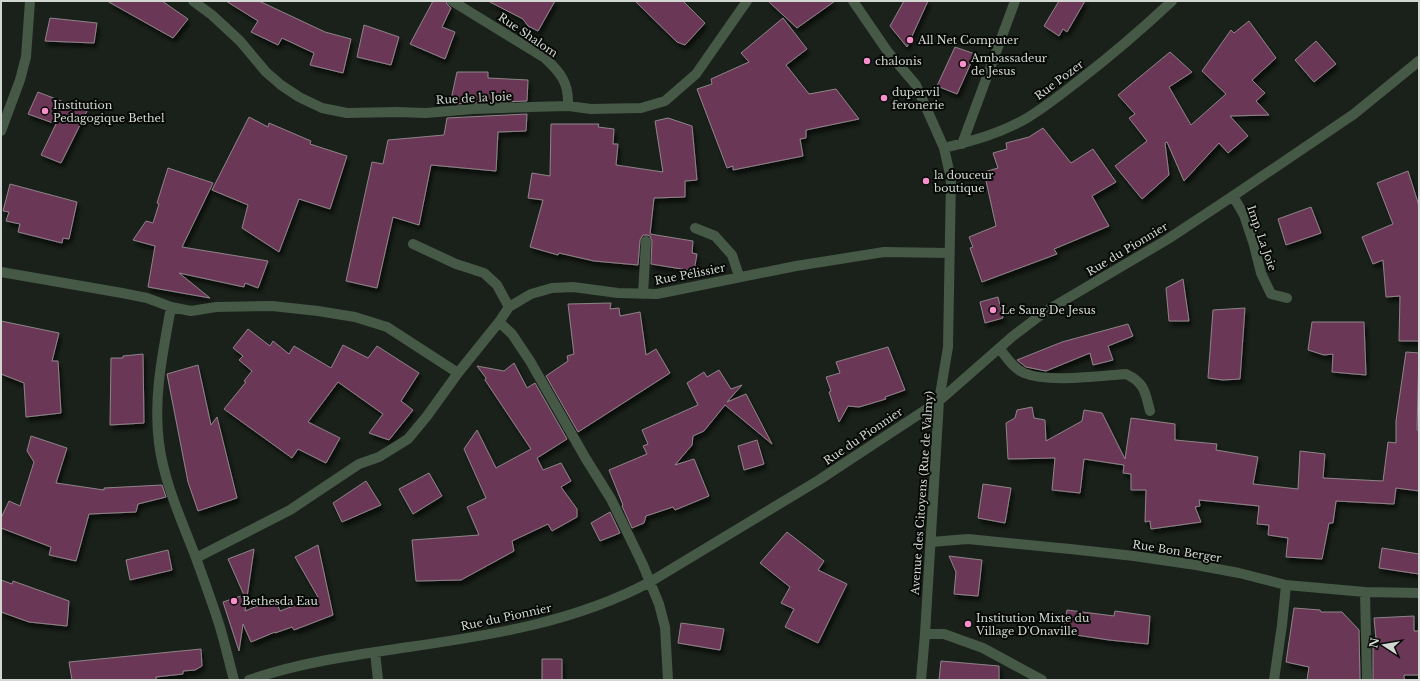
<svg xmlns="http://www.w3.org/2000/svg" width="1420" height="681" font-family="'Libre Baskerville',serif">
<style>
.building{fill:#6b3956;stroke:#8e8388;filter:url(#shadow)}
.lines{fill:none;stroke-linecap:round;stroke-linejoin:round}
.minor{stroke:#465846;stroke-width:10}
.poi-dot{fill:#f890cc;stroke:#070a07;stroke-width:1.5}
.labels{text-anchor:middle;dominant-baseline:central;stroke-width:4;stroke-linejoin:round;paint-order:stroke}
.street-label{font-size:11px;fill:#d2d7d2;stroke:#070a07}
.poi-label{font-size:11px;fill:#d2d7d2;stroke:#070a07;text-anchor:start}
</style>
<defs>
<filter id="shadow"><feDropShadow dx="2.5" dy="4.5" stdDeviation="2" flood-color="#0009"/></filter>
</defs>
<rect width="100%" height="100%" fill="#1a211a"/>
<path class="building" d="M107,1H162L188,19L173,38Z
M226,1H259L325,32L351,39L343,73L310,65L314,53L282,38L278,45L251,32L258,21Z
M433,1H446L447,4L451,8L442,27L455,32L445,59L410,44Z
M488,1H555L538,31L528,26L523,19Z
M635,1H683L705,23L685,45L677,42Z
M768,1H835L797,28Z
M904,1H928L907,47L890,26Z
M1059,1H1085L1067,32L1063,29L1059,36L1044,26Z
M50,18L97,23L94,43L45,41Z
M783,18L807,49L786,65L809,94L836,89L859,119L806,130V138L800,139L803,156L733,170V166L727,168L697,89L712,84L711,79L749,62L741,53Z
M1249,21L1276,58L1252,80L1265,93L1256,101L1269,115L1230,116L1248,136L1228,153L1219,143L1184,181L1167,142L1165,143L1169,175L1142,199L1115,166L1147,141L1129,118L1135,114L1118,95L1170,52L1192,72L1169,87L1191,125L1226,94L1202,71L1231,30L1234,33Z
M364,25L399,37L391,65L357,57Z
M1316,41L1336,64L1314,82L1295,60Z
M955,47L975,54L957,94L937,86Z
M457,72H488V78L528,80L527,101L450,104Z
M38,92L87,111L61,163L41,155L56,124L28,114Z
M527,114L526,131L498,132L496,171L431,165L419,225L393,217L377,288L346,281L372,162L383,164L388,140L444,135L447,118Z
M249,117L268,127L269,123L311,141L310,144L347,156L330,209L299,199L279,252L242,228L248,205L212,190Z
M668,118L692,126L697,180L685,181V197L654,198L650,234L693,241L692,253L697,254L694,271L651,264L652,241L650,236L647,235H643L640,240L638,265L594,261L559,253L558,255L530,247L543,200L528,198L532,173L550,176L551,124H599L598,127L614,129L613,144H618L616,165L663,172L655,121Z
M1043,128L1071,163L1093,149L1116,182L1092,196L1109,226L1054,249L1057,254L982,282L970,248L973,247L969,237L996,226L984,172L998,168L993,153L1007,149L1006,143L1029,137Z
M168,168L213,183L182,247L268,261L258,288L245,283L244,287L179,273L210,298L148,287L155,246L133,240L146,221L153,223L159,204L157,203Z
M1408,171L1419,206V341H1399L1400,296L1386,297L1383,260L1373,264L1362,237L1393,224L1377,183Z
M10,184L77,202L69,239L63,238L62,243L18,232L20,224L6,221L9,212L3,211Z
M1311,207L1321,233L1286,245L1278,219Z
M1183,279L1189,321H1169L1166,288Z
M998,297L1003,318L985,323L980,302Z
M611,303L610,309L619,308L620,316L640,312L646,355L656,349L670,373L578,432L546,376L568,361L567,356L574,354L568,304Z
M1245,308L1240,379L1223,380L1208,378L1213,310Z
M1,321L59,333L52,361H58L61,413L26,417L24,383L1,374Z
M1312,322H1364L1366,375L1332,372L1333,354L1324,355L1308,350Z
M1128,324L1133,336L1108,346L1113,360L1093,365L1090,353L1046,371L1026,367L1017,360L1062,342Z
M248,329L270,346L273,341L289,354L294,346L331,368L343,345L368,358L377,346L419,373L401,401L413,410L389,440L369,433L383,414L338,382L308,422L340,438L326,463L298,449L292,458L224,409L246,382L244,381L252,371L239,360L243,356L233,348Z
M888,347L905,390L885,397L886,399L859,407L848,406L839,422L829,392L831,391L826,377L840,373L836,362Z
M1406,352L1419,353L1417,430L1419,431V491L1396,488L1394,504L1336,501L1333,523H1329L1322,559L1286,557L1288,538L1268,535L1269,525L1257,524L1259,506L1199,500L1200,506L1195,507L1201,522L1151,529L1150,521L1145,522L1146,490H1131V474L1123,473L1124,465L1084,459L1080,493L1052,490L1055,458L1008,459L1006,423L1015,418L1017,410L1032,407L1034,418L1045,420L1046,441L1082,421L1084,410L1102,413L1125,459L1131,418L1175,424V440L1217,444L1216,450L1258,457L1253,484L1298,489L1300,451L1325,454L1323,478L1383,481L1388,442L1396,443V421Z
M143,354L144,423L110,425L111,358H123V356Z
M514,363L527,388L535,383L567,439L537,458L543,470L561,463L571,481L561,487L577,509V517L552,531L548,524L512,541L514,551L461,580L416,581L412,540L479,535L467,507L486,498L464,449L477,430L496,468L531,449L485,380L486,378L477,366L504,371Z
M198,365L211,425L217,417L237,498L198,511L188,482L167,374Z
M719,370L731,389L742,385L727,402L746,394L772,444L725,405L704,431L693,436L692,445L675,465L694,459L709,496L675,510L673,507L646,516L644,523L632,528L622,506L623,505L609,470L647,454L643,446L648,444L642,430L698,405L687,383L704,372L707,377Z
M31,436L67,448L56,483L104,490V488L162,485L166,497L138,504L136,512L89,514L76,561L49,555L51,547L1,528V518L9,501L20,506L34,462L27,451Z
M757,440L764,464L744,470L738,446Z
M429,473L442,496L413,514L399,489Z
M366,481L381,505L342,522L333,503Z
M983,484L1011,488L1005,523L978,518Z
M610,512L620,533L600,541L591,523Z
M787,532L824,561L818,570L847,584L818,643L785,627L794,609L781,603L790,587L760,563Z
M318,545L333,615L294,630L292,627L275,633V632L251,642L243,624L239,651L223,602L244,595L228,559L254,549L245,611L275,599L280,611L318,597L295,557Z
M1382,548L1419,554V574L1379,568Z
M168,550L172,570L130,580L126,560Z
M949,556L982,560L978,596L954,594L956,572Z
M1,580L12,584L13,581L69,601L67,626L29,622L1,612Z
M1294,608L1320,610L1321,612H1342L1359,630L1360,680H1307L1309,667L1286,662Z
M1067,610L1114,616L1115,611L1150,616L1148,644L1109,640L1063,633Z
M1414,616V631H1419V675H1404V678L1406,680H1373V645L1377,649L1374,618Z
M681,623L724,629L720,650L678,643Z
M201,649L202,666L195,670L183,671V674L156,677V680H72L69,662Z
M542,659H562V680H542Z
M941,661L999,666V680H939Z"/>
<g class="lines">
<path class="minor" d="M193,1L212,15L240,41L266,72L281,85L299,97L322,108L347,113L397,112L426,113L473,109L531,107L568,106L591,109L641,108L665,101L696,74L747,1
M452,1L545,58C561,73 569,83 568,106
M853,1L888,52L916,85L944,148L951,179L948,347L939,401L925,634L921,680
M1,131L20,80L26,57L30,1
M962,144L1015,1
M944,148C972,141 1002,133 1027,118C1047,106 1064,92 1082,78C1113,54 1143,28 1172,1
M1233,196L1244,215L1254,245L1261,273L1271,294L1287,298
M695,228L715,236L732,255L739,276
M413,244L456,264L484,273L497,285L509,307L531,294L552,288L573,287L618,293L657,294L796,266L884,252L949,253
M1,272L122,293L147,298L171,307L191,311L216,307L272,306L318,311L355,317L387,327L458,373
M643,294L646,241
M171,307C163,352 153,397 159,443C164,483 182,521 196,558C204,580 212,602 219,624C225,643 229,662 234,680
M499,322L512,334L530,361L586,459L611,499L643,565L659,604L665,627L668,680
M1000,349C1007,358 1013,368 1024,373C1048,383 1098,376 1126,374C1145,383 1145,392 1150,411
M931,542L968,539L1070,549L1134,556L1196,565L1239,573L1286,585L1365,592L1419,593
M196,558L290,510L359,464L379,457L408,439L427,416L458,373L499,322L509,307
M1365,592L1367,680
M925,634H944L983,648L1042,680
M375,652L378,680
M249,680C301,662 355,655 409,647C492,635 575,622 650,582L819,480L939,401L1013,336L1046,311L1168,239L1233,196L1354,114L1419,61
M1274,680L1282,625L1286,585"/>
</g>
<g class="poi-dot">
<circle cx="910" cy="40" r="4"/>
<circle cx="867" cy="61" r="4"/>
<circle cx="963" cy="64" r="4"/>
<circle cx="884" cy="98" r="4"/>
<circle cx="45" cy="111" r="4"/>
<circle cx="926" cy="181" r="4"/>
<circle cx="993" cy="310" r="4"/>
<circle cx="234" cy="601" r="4"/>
<circle cx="968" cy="624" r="4"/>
</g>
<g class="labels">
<g class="street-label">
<text transform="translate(528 35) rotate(34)">Rue Shalom</text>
<text transform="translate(1059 80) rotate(-37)">Rue Pozer</text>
<text transform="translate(474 98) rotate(-3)">Rue de la Joie</text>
<text transform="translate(1262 238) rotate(71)">Imp. La Joie</text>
<text transform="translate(1127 249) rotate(-31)">Rue du Pionnier</text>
<text transform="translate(690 274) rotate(-11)">Rue Pélissier</text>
<text transform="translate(863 436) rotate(-34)">Rue du Pionnier</text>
<text transform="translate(922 493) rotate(-86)">Avenue des Citoyens (Rue de Valmy)</text>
<text transform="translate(1177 551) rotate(9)">Rue Bon Berger</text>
<text transform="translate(506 617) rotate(-12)">Rue du Pionnier</text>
</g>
<g class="poi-label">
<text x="918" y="40">All Net Computer</text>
<text x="971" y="58">Ambassadeur<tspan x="971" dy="13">de Jesus</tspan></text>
<text x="875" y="61">chalonis</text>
<text x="892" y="92">dupervil<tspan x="892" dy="13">feronerie</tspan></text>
<text x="53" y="105">Institution<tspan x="53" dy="13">Pedagogique Bethel</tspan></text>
<text x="934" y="175">la douceur<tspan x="934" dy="13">boutique</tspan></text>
<text x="1001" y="310">Le Sang De Jesus</text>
<text x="242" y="601">Bethesda Eau</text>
<text x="976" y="618">Institution Mixte du<tspan x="976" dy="13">Village D'Onaville</tspan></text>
</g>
</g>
<rect width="1420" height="681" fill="none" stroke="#d2d7d2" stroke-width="4"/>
<g transform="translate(1384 645) rotate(282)" stroke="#070a07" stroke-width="3" paint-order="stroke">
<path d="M0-3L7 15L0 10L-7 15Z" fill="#d2d7d2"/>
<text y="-6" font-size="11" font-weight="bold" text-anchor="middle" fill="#d2d7d2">N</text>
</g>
</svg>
